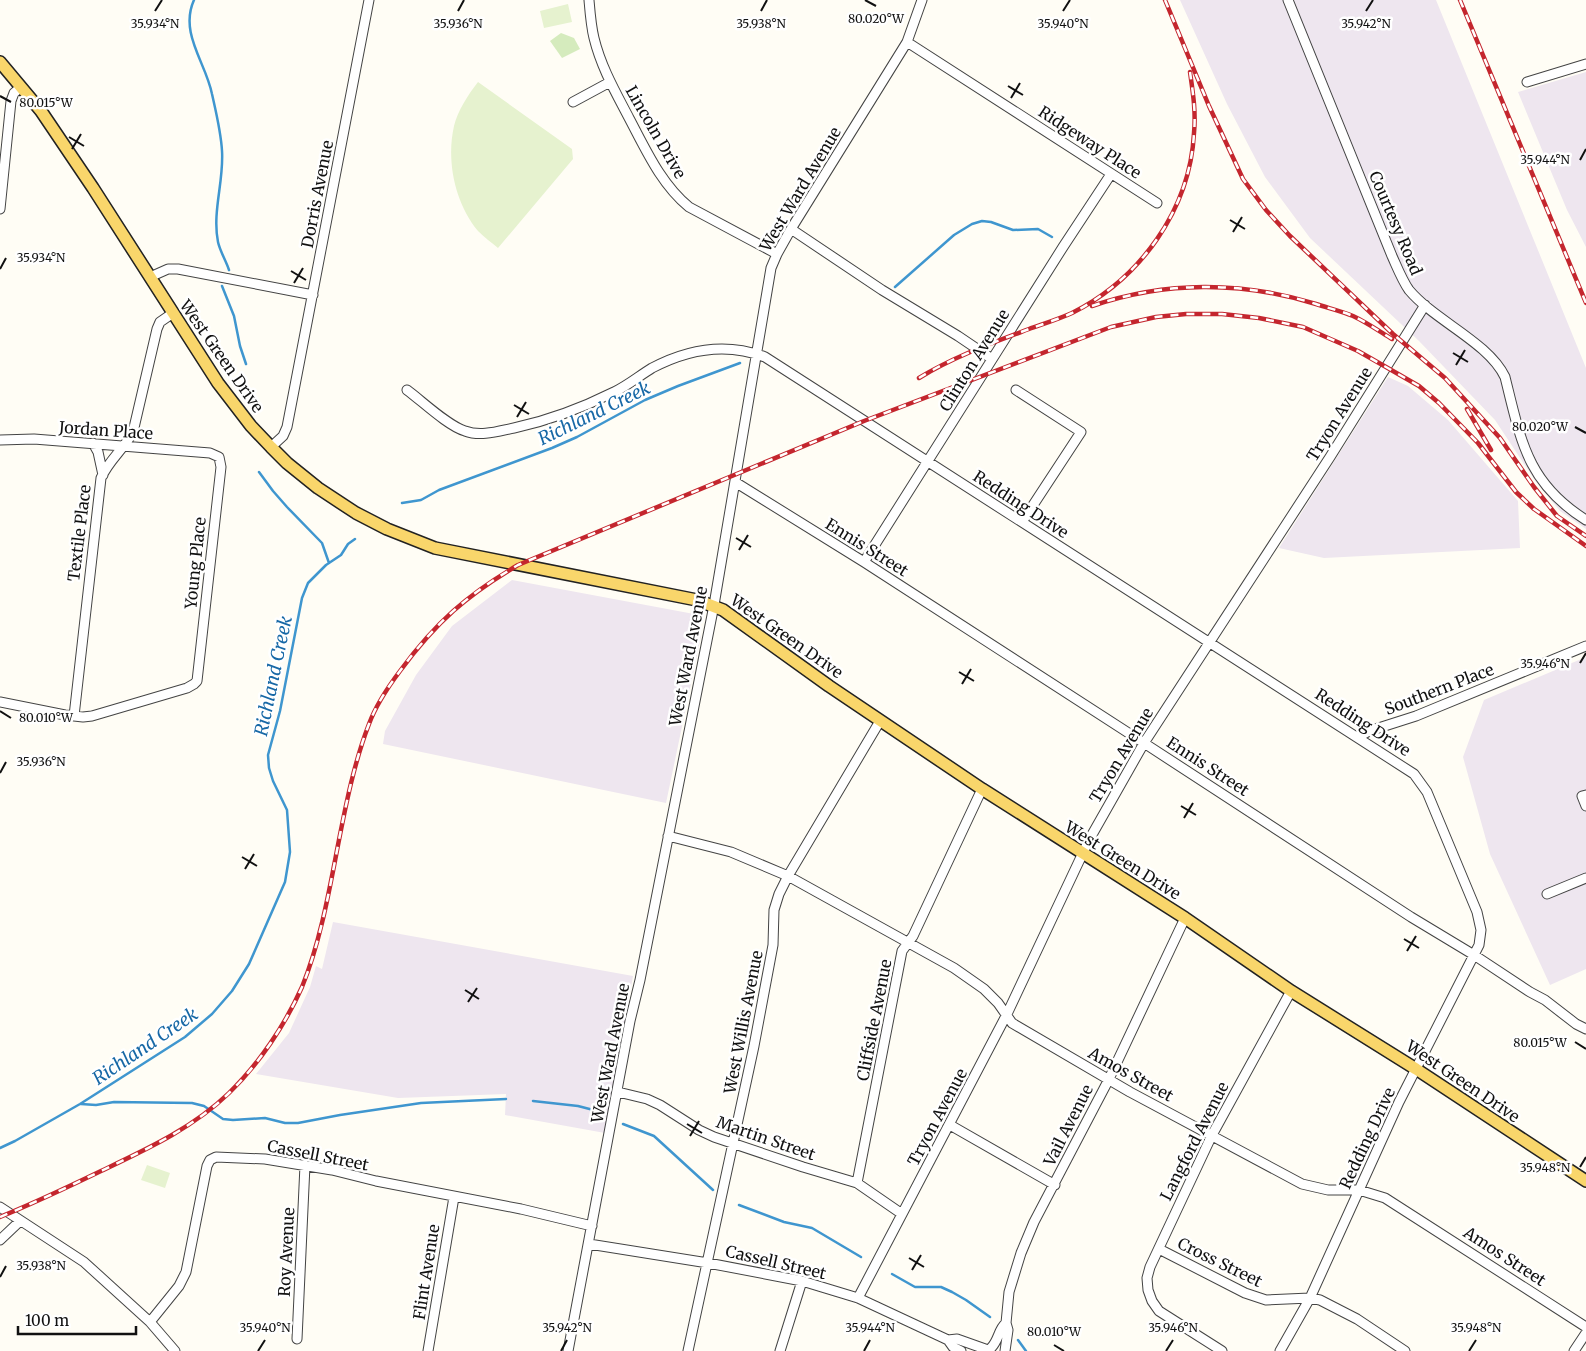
<svg xmlns="http://www.w3.org/2000/svg" width="1586" height="1351" font-family="Merriweather,serif">
<style>
.industrial{fill:#eee6ef}
.green{fill:#d5ebbd}
.pitch{fill:#e6f2cf}
.lines{fill:none;stroke-linecap:round;stroke-linejoin:round}
.stream{stroke:#3f96cf;stroke-width:2.5}
.minor-casing{stroke:#444;stroke-width:11}
.major-casing{stroke:#222;stroke-width:14}
.minor{stroke:#fff;stroke-width:9}
.major{stroke:#f9d66b;stroke-width:11}
.rail-casing{stroke:#c4262e;stroke-width:4.5}
.rail{stroke:#fff;stroke-width:2.5;stroke-dasharray:8;stroke-linecap:butt}
.ticks{fill:none;stroke:#111;stroke-width:2}
.labels{text-anchor:middle;dominant-baseline:central;stroke-width:5;stroke-linejoin:round;paint-order:stroke}
.street-label{font-size:16px;fill:#111;stroke:#fff}
.water-label{font-size:18px;font-style:italic;fill:#1768a6;stroke:#fff}
.ticks-label{font-size:12px;text-anchor:middle;fill:#111;stroke:#fff;stroke-width:5;stroke-linejoin:round;paint-order:stroke}
</style>
<rect width="100%" height="100%" fill="#fffdf5"/>
<path class="industrial" d="M1180,0H1436L1586,368V529L1560,511L1536,482L1495,420L1419,341L1310,238L1265,177L1227,104Z
M1586,72V247L1567,210L1518,92Z
M1388,377L1408,386L1448,420L1518,501L1520,548L1324,558L1279,548Z
M512,580L694,614L701,636L666,803L383,744L385,731L416,675L452,626Z
M1586,657V790L1579,793L1586,808V969L1550,985L1490,854L1463,757L1484,700Z
M333,922L633,976L605,1133L505,1115L506,1094L398,1098L256,1074L289,1033L310,987L316,966L322,969Z"/>
<path class="green" d="M561,33L574,38L580,49L562,58L550,41Z"/>
<path class="pitch" d="M568,4L572,22L544,28L540,11Z
M478,82L572,149L573,159L498,248C492,243 484,237 478,231C455,203 446,161 454,126C458,110 468,95 478,82Z
M147,1165L170,1173L165,1188L141,1180Z"/>
<g class="lines">
<path class="stream" d="M194,0C179,33 206,63 212,94C216,112 221,132 222,151C224,181 212,212 218,242C220,251 226,261 229,270
M222,286L234,316L240,346L246,364
M895,287L954,235L972,224L982,221L991,222L1013,230L1038,229L1052,237
M259,472L273,491L287,507L322,543L329,563
M402,503L421,500L439,490L552,448L577,437L645,400L678,386L740,363
M533,1101L578,1106L605,1113
M81,1104L96,1105L114,1102L192,1103L204,1106L223,1119L233,1120L265,1118L285,1123H298L340,1115L421,1103L506,1099
M623,1124L654,1136L713,1190
M0,1148L15,1141L80,1104L185,1037L212,1014L232,991L249,964L285,882L290,852L287,810L273,781L269,768L268,755L280,711L302,598L308,583L326,565L341,555L348,544L355,539
M739,1205L784,1222L812,1228L861,1257
M892,1274L915,1287H941L952,1292L966,1300L990,1317
M1018,1340L1026,1351"/>
<g class="minor-casing">
<path id="minor" d="M589,0C590,12 591,26 594,38C601,67 616,93 629,118C646,150 661,184 689,207L777,254
M1288,0L1392,256C1397,267 1402,280 1409,290C1435,321 1488,342 1505,377C1521,441 1527,483 1586,520
M907,42L1157,203
M1527,82L1586,64
M573,102L610,82
M0,209L11,101L14,93L21,87
M791,229L882,290L958,336L992,359
M150,277L168,269H178L313,295
M407,390C422,401 448,426 465,431C481,437 499,431 514,428C551,420 580,409 614,392C627,386 639,376 652,368C688,349 726,342 765,357L1414,774L1427,792L1477,912L1481,930L1479,945L1399,1102L1310,1298L1280,1351
M1016,390L1081,432L1022,522
M0,440L34,439L210,453L219,457L221,467L197,681L194,684L187,688L92,716L83,717L65,715L0,702
M93,443L98,452L103,475
M271,447L283,436L287,427L369,0
M735,482L864,562L1144,743L1411,917L1474,955L1530,992L1545,1000L1576,1024L1586,1029
M864,562L1063,247L1111,174
M74,716L101,478C109,460 124,449 133,432L157,329L160,322L173,313
M1359,737L1369,731L1416,716L1586,646
M1586,795L1582,796L1586,806
M668,836L731,852L788,876L954,968L984,989L998,1003L1012,1023L1130,1092L1302,1184L1328,1190H1359L1385,1198L1586,1327
M1547,894L1586,878
M618,1092L647,1099L660,1105L699,1130L714,1137L803,1167L857,1183L902,1214
M950,1125L1055,1185
M857,1183L902,951L913,936L982,789
M0,1207L84,1262L150,1322L175,1351
M0,1240L20,1221
M589,1244L708,1263L802,1281L858,1298L948,1340L953,1347L961,1351
M1159,1249L1245,1293L1266,1300L1310,1298L1320,1300L1357,1319L1405,1351
M858,1298L1007,1014L1089,840L1144,743L1330,457L1425,305
M150,1322L179,1286L186,1272L207,1166L210,1160L216,1157L265,1159L332,1170L376,1181L521,1209L592,1226
M297,1339L305,1165
M948,1340L957,1339L988,1350
M991,1348C999,1340 998,1330 1006,1323
M428,1351L454,1197
M568,1351L630,1021L640,980L714,605L771,268L777,254L791,229L907,42L922,0
M688,1351L754,1046L773,945L774,910L779,894L788,876L880,721
M780,1351L802,1281
M1005,1351L1008,1330L1006,1323L1009,1292L1021,1253L1034,1222L1109,1079L1185,918
M1222,1351L1159,1311L1152,1301L1148,1290L1147,1278L1150,1267L1212,1135L1291,991
M1574,1351L1586,1333"/>
</g>
<g class="major-casing">
<path id="major" d="M0,62L41,111L93,188L218,383L251,426L271,447L287,463L318,488L356,513L387,529L435,548L697,600L723,610L829,686L982,789L1185,918L1291,991L1416,1069L1586,1181"/>
</g>
<use href="#minor" class="minor"/>
<use href="#major" class="major"/>
<g class="rail-casing">
<path id="rail" d="M1165,0L1209,106L1243,179L1266,210L1290,236L1393,334L1445,378L1500,438L1534,487L1557,516L1586,536
M1460,0L1586,303
M1092,306C1165,281 1242,281 1316,304C1328,308 1341,311 1353,316C1366,322 1379,331 1392,339
M919,378C953,357 992,343 1029,329C1043,324 1059,319 1072,313C1140,279 1190,210 1194,133C1196,112 1193,93 1190,72
M1467,409L1491,450
M0,1217C34,1203 68,1187 101,1171C147,1149 193,1128 229,1093C259,1064 285,1025 302,987C320,943 329,892 338,845C346,804 354,763 369,724C376,705 388,687 400,671C436,622 467,595 518,565L864,421L1111,327L1156,317L1186,314H1222L1259,318L1303,327L1358,351L1386,367L1419,386L1439,403L1478,443L1516,492L1534,509L1586,546"/>
</g>
<use href="#rail" class="rail"/>
</g>
<path class="ticks" d="M865,0L876,6M155,11L162,0M458,11L464,0M761,11L767,0M1063,11L1070,0M1366,11L1373,0M1008,86L1023,95M0,96L11,102M1011,98L1020,83M69,137L84,146M72,149L81,134M1580,160L1586,149M1230,220L1245,229M1233,232L1242,217M0,269L6,258M291,271L306,280M294,283L303,268M1453,353L1468,362M1456,365L1465,350M514,405L529,414M517,417L526,402M1575,427L1586,433M736,538L751,547M739,550L748,535M1580,663L1586,653M959,672L974,681M962,684L971,669M0,711L11,718M0,773L6,762M1181,806L1196,815M1184,818L1193,803M242,857L257,866M245,869L254,854M1404,939L1419,948M1407,951L1416,936M465,990L479,999M468,1002L477,988M1575,1042L1586,1049M687,1124L702,1133M690,1136L699,1121M1580,1167L1586,1157M909,1258L924,1267M912,1270L921,1255M0,1277L6,1266M1054,1345L1064,1351M258,1351L265,1340M561,1351L567,1340M864,1351L870,1340M1166,1351L1173,1340M1469,1351L1476,1340"/>
<g class="labels">
<g class="street-label">
<text transform="translate(656 132) rotate(60)">Lincoln Drive</text>
<text transform="translate(1090 142) rotate(33)">Ridgeway Place</text>
<text transform="translate(800 189) rotate(-59)">West Ward Avenue</text>
<text transform="translate(317 194) rotate(-79)">Dorris Avenue</text>
<text transform="translate(1396 223) rotate(67)">Courtesy Road</text>
<text transform="translate(222 356) rotate(55)">West Green Drive</text>
<text transform="translate(974 360) rotate(-58)">Clinton Avenue</text>
<text transform="translate(1339 414) rotate(-58)">Tryon Avenue</text>
<text transform="translate(106 430) rotate(4)">Jordan Place</text>
<text transform="translate(1021 504) rotate(33)">Redding Drive</text>
<text transform="translate(79 533) rotate(-83)">Textile Place</text>
<text transform="translate(867 547) rotate(32)">Ennis Street</text>
<text transform="translate(195 563) rotate(-84)">Young Place</text>
<text transform="translate(787 636) rotate(35)">West Green Drive</text>
<text transform="translate(688 656) rotate(-79)">West Ward Avenue</text>
<text transform="translate(1439 689) rotate(-21)">Southern Place</text>
<text transform="translate(1363 722) rotate(33)">Redding Drive</text>
<text transform="translate(1121 755) rotate(-59)">Tryon Avenue</text>
<text transform="translate(1208 766) rotate(33)">Ennis Street</text>
<text transform="translate(1123 860) rotate(32)">West Green Drive</text>
<text transform="translate(874 1020) rotate(-79)">Cliffside Avenue</text>
<text transform="translate(743 1022) rotate(-79)">West Willis Avenue</text>
<text transform="translate(610 1053) rotate(-79)">West Ward Avenue</text>
<text transform="translate(1131 1074) rotate(29)">Amos Street</text>
<text transform="translate(1463 1081) rotate(34)">West Green Drive</text>
<text transform="translate(937 1117) rotate(-62)">Tryon Avenue</text>
<text transform="translate(1068 1125) rotate(-63)">Vail Avenue</text>
<text transform="translate(766 1138) rotate(19)">Martin Street</text>
<text transform="translate(1367 1138) rotate(-65)">Redding Drive</text>
<text transform="translate(1194 1141) rotate(-63)">Langford Avenue</text>
<text transform="translate(318 1155) rotate(11)">Cassell Street</text>
<text transform="translate(286 1252) rotate(-87)">Roy Avenue</text>
<text transform="translate(1505 1256) rotate(33)">Amos Street</text>
<text transform="translate(776 1262) rotate(13)">Cassell Street</text>
<text transform="translate(1220 1262) rotate(26)">Cross Street</text>
<text transform="translate(426 1272) rotate(-81)">Flint Avenue</text>
</g>
<g class="water-label">
<text transform="translate(594 413) rotate(-26)">Richland Creek</text>
<text transform="translate(273 676) rotate(-78)">Richland Creek</text>
<text transform="translate(145 1046) rotate(-34)">Richland Creek</text>
</g>
</g>
<g class="ticks-label">
<text x="876" y="23">80.020°W</text>
<text x="155" y="28">35.934°N</text>
<text x="1063" y="28">35.940°N</text>
<text x="1366" y="28">35.942°N</text>
<text x="458" y="28">35.936°N</text>
<text x="761" y="28">35.938°N</text>
<text x="46" y="107">80.015°W</text>
<text x="1545" y="164">35.944°N</text>
<text x="41" y="262">35.934°N</text>
<text x="1540" y="431">80.020°W</text>
<text x="1545" y="668">35.946°N</text>
<text x="46" y="722">80.010°W</text>
<text x="41" y="766">35.936°N</text>
<text x="1540" y="1047">80.015°W</text>
<text x="1545" y="1172">35.948°N</text>
<text x="41" y="1270">35.938°N</text>
<text x="265" y="1332">35.940°N</text>
<text x="567" y="1332">35.942°N</text>
<text x="870" y="1332">35.944°N</text>
<text x="1173" y="1332">35.946°N</text>
<text x="1476" y="1332">35.948°N</text>
<text x="1054" y="1336">80.010°W</text>
</g>
<path d="M18 1326v8h118v-8" fill="none" stroke="#111111" stroke-width="2.5"/>
<text x="25" y="1326" font-size="15" fill="#111111" stroke="#ffffff" stroke-width="4" paint-order="stroke">100 m</text>
</svg>
